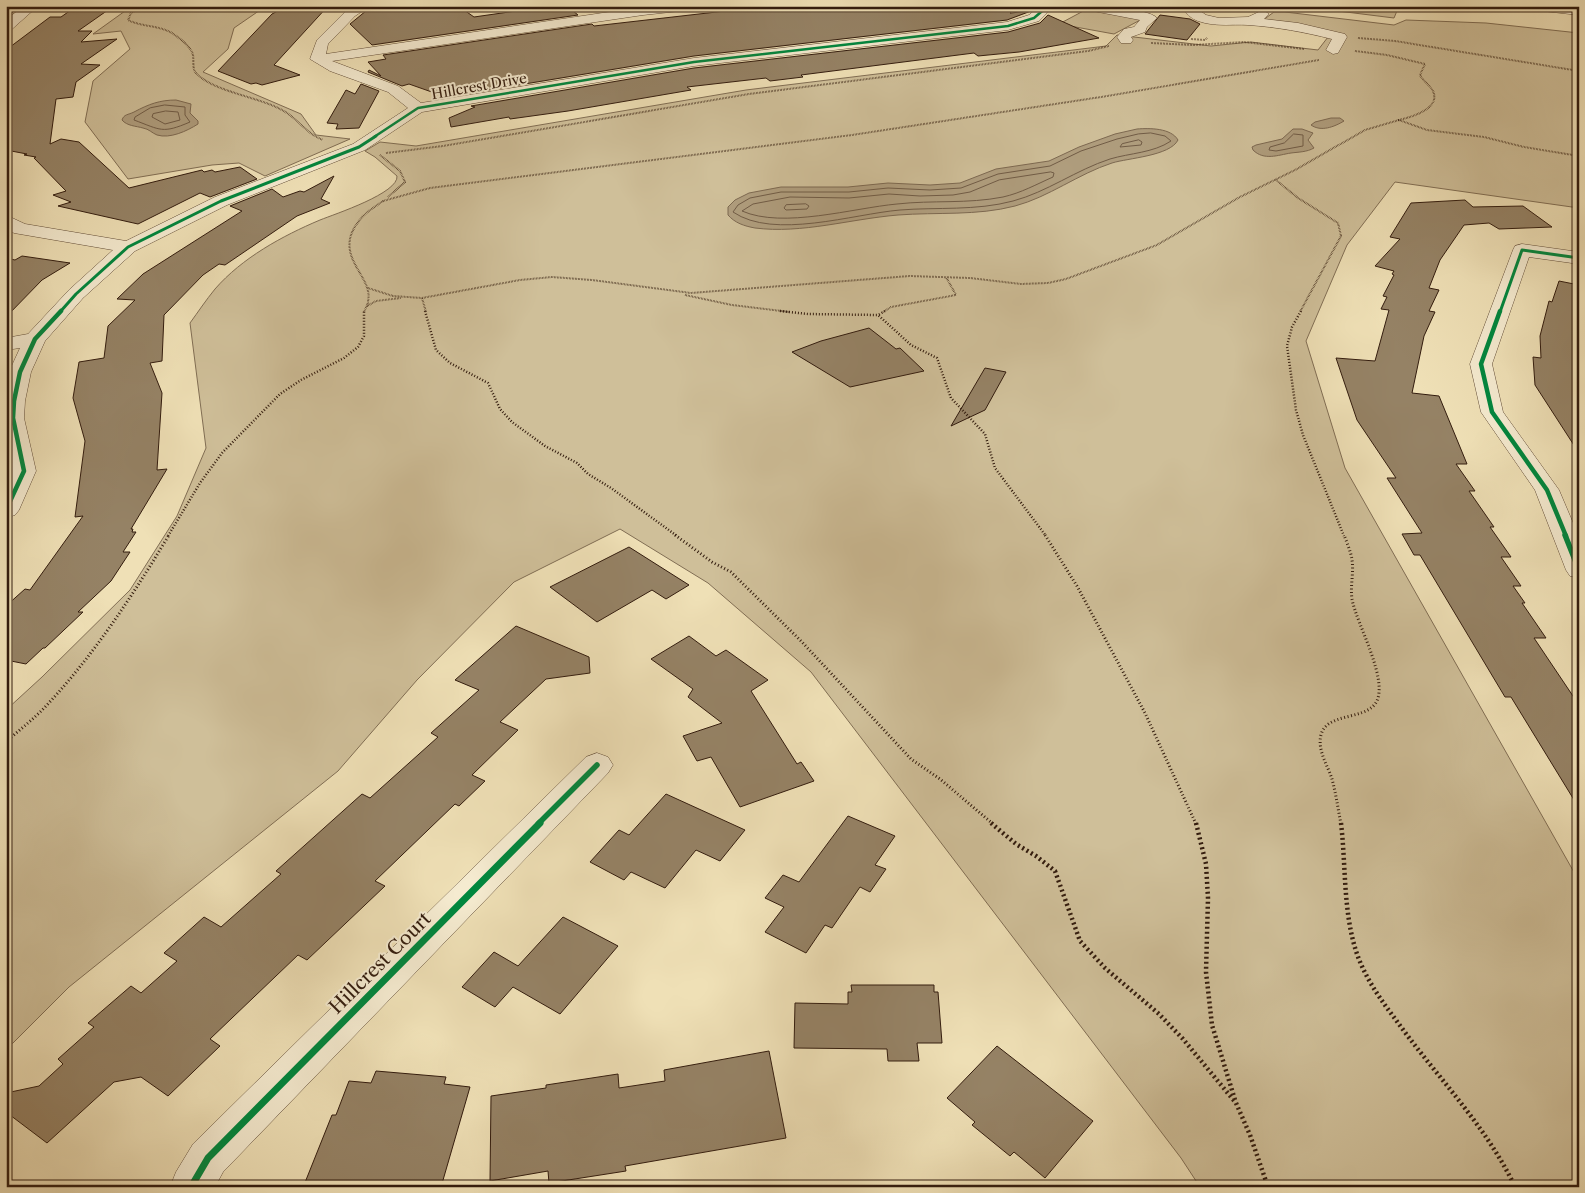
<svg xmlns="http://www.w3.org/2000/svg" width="1585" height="1193" font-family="'Libre Caslon Text',serif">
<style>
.green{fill:#cfbf99;stroke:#816e54}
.water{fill:#af9d7d;stroke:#7d6951}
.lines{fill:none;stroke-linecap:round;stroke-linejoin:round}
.shore{stroke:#715c46;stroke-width:1}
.building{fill:#958265;stroke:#331c0e}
.minor-casing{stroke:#624d38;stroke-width:1}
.path-far3{stroke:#331c0e;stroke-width:2;stroke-dasharray:0.5 1;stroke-linecap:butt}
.path-far2{stroke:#331c0e;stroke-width:2.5;stroke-dasharray:1 2;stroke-linecap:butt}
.path-far1{stroke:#331c0e;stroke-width:3;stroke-dasharray:1 2.5;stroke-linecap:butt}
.path{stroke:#331c0e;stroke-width:4.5;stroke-dasharray:2 3;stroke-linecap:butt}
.minor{fill:#f5ebd0;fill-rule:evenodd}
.cycleway-far4-casing{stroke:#f5ebd0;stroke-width:4.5}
.cycleway-far3-casing{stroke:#f5ebd0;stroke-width:5}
.cycleway-far2-casing{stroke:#f5ebd0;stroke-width:7}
.cycleway-far1-casing{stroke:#f5ebd0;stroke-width:9}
.cycleway-casing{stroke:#f5ebd0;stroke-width:10}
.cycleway-far4{stroke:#00873e;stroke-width:2.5}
.cycleway-far3{stroke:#00873e;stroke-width:3}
.cycleway-far2{stroke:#00873e;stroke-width:4.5}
.cycleway-far1{stroke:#00873e;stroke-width:5.5}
.cycleway{stroke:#00873e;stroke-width:7}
.labels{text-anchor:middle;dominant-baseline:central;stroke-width:4;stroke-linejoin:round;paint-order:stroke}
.far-street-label{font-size:14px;fill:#331c0e;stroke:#f5ebd0}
.near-street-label{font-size:19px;fill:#331c0e;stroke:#f5ebd0}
</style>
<rect width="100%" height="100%" fill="#efe0b6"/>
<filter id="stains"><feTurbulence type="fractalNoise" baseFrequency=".004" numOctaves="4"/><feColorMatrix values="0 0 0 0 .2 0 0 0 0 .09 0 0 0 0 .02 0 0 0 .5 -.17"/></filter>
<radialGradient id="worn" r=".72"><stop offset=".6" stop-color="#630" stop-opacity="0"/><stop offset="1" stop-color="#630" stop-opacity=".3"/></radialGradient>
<path class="green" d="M132,6H266L234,28L228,49L203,72L301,114L316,135L350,139L265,176L239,163L212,165L128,179L85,122L93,81L130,49L121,31L93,34Z
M1333,6H1399L1394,18L1330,10Z
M1089,8L1144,18L1114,34L1059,24Z
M1274,12H1285L1394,25L1406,20L1486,23L1579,33V208L1395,182L1347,245L1306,341L1345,468L1579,881V1187H1200L1181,1158L811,672L708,583L620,529L514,582L417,680L338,771L69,987L6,1050V710L42,677L130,590L177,516L206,448L190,323C198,312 206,300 215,289C242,258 282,236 320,220C335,214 399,193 397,176L375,157L365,151L380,142L416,146L746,90L1106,46L1117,35L1211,46L1251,42L1318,50L1328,37L1259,23Z"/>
<path class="water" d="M176,100L191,104L190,113L198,121V124C187,131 170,139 157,135C152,133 149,129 143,128C136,126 127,126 122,120C124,114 128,115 134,112C149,104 160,100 176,100Z
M1331,118H1340L1344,121C1334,127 1321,132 1311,125L1315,122Z
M1137,129C1150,128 1171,128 1178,140C1170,156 1128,158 1112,163C1078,174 1049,197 1015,206C977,216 937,212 898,215C850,219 802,234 755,228C744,226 735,223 728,215V207L735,200L749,193L781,187H848L888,183L930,185L960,183L996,169L1049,161L1079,147L1115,134Z
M1293,129H1302L1313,133L1308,140L1314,148C1307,152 1299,152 1291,153C1278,155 1264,161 1253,150L1252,147L1256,145L1282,139Z"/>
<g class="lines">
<path class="shore" d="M165,105L185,107V115L190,122C162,134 161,130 134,120L135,117L150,108Z
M166,111L178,112L180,120L165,124L152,117L153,114Z
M1151,133L1165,136L1171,141C1153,153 1130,153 1110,159C1076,170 1047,192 1013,201C976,211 937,207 900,210C853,214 774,240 733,212L738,205L750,198L781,192H849L888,188L930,190L961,188L998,174L1050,166L1081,151L1117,139L1138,134Z
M1294,134L1303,135V146L1276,151L1269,150L1270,147L1284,143Z
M1139,140L1142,142L1141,145L1120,147L1122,144Z
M1051,172L1054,173L1053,177C1037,184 1021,193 1003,197C968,204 932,200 897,204C853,208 783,229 742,211L753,204L790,197L849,198L889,194L920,196L953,195L970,192L999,180Z
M806,204L809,206L807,209L786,210L784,208L786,205Z"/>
</g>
<path class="building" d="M287,6H328L274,65L300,75L262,85L256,83L251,84L218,71L272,14Z
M372,6L464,10L474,17L551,6H567L578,15L372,45L350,24Z
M769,6H1018L1010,13L1031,11L1007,20L694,56L446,97L409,84L402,86L368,72L369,70L381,76L368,62L386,59L383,55L592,24L594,26Z
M71,10H108L78,31H92L81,42L117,39L81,64L100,65L76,82L73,97L56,99L50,144L61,139L79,142L129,188L202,170L204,172L212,170L215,172L240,167L257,179L210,197L200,193L138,224L58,206L71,202L53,195L66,191L34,158L36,157L24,155L27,154L6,150V50L50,17H61Z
M1048,15L1099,38L1019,52L978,56L974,53L801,75L803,77L770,81L766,78L687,87L691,90L568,111L510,119L509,117L451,127L449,118L475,107L471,106L694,68L1008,32L1040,23Z
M1160,15L1190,19L1200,24L1187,40L1145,34Z
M361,84L379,91L359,128L336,129L338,124L327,123L346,90L355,94Z
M334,176L321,199L330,203L297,216L225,265L219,264L203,275L164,315L162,361L150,363L162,393L157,470L167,469L131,529H133L132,532H136L123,552H130L111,581L78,612H83L45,648H43L26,664L6,660V606L25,589L30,590L83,516L75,517L85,441L73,398L79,362L104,358L108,326L135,300L117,299L143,274L242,211L230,206L272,189L283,197L300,191L304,192Z
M1465,200L1473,207L1523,206L1552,227L1499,229L1489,223L1464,225L1440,260L1429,288L1439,290L1429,311L1435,312L1424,336L1412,393L1439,396L1467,464H1456L1475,491H1469L1494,527H1490L1511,557H1501L1521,586H1513L1525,603H1522L1546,638H1534L1579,705V808L1511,697H1505L1420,555H1414L1402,534L1422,533L1387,478H1396L1357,420L1336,358L1375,361L1389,310L1381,309L1387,297L1383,296L1394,275L1392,274L1394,271L1375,266L1400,239L1390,237L1411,203Z
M22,256L70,263L42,280L6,317V258L15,260Z
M1559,281L1579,285V453L1535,385L1533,357L1541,358L1540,336L1549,301L1552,302Z
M869,328L896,349L900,348L924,371L850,387L792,352L821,341Z
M985,368L1006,372L985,410L951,426Z
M629,547L689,585L666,599L652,590L597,622L550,587Z
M516,626L589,657L590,673L546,679L500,722L518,730L472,775L485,781L459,806L455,804L375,881L385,886L307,960L298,955L210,1039L220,1046L168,1096L141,1077L114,1082L47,1143L6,1112V1093L39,1086L63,1064L58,1059L94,1027L88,1023L131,986L141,993L177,961L164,953L204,917L221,927L281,874L276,871L362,794L370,798L438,737L431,733L479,690L455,680Z
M689,636L716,656L726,650L768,680L751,691L797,764L801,762L814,781L740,807L711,757L697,761L683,736L722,723L688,697L693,689L651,659Z
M666,794L745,830L720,861L696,850L665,888L631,872L624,880L590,862L619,830L629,835Z
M848,816L895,836L875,865L886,869L870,892L860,887L832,928L825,925L806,953L765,932L784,907L765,898L783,875L799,882Z
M563,917L618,946L560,1014L513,987L495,1007L462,987L494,952L518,966Z
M851,985H934V992H938L942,1043H917L919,1061H888L887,1049L794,1048L795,1003L848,1004V992H852Z
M997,1046L1093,1121L1045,1178L1014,1152L1010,1156L972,1125L975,1122L947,1098Z
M769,1051L786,1138L625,1166L626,1171L549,1183L548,1171L490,1181L491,1096L546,1088V1085L618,1074L619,1088L665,1081L664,1070Z
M376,1071L446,1077L444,1084L470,1087L441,1187L304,1185L332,1115H336L349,1081L371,1083Z"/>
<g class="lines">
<g class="minor-casing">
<path id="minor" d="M24,6H38L11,30L6,31V20Z
M354,6H370L355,16L328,44L326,54L643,7L695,6L689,10L643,15L332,61L398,86L421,103L694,58L1007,22L1029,15L1040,6H1054L1039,21L1008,30L694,66L422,112L365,150L227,205L135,251L83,298L45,341L31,372L25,401L24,418L36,471L19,510L15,515L6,518V483L12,471L6,442V385L9,372L20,348L6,350V338L28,334L69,290L113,250L14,233L6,228V215L25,224L126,241L215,197L353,144L408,108L388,92L330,71L310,59L317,40L347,10Z
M1082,6C1097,6 1148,8 1157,18L1147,27L1145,32L1131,37L1133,40L1131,43H1121L1117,37L1124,29L1134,27L1140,20L1088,10Z
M1181,6H1193L1206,15L1219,18L1248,17L1263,10L1269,14L1264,19L1298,23L1345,34L1347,37L1338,53L1333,54L1326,50L1332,39C1304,32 1277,27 1248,25C1231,24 1215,27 1198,21C1190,18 1186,13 1181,6Z
M1528,6L1579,7V15L1534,10Z
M1522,244L1579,252V264L1529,257L1492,364L1503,412L1559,490L1579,537V578L1570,576L1566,570L1535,490L1481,412L1470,364L1513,250L1515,246Z
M597,753L608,757L613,765L608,773L223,1172L215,1187H170L176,1172L193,1144L586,757Z"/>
</g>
<path class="path-far3" d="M143,6L131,13L128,20C142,27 158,25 172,33C179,38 191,46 193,55C194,61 192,68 196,73C212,91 258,97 280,109C297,117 305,133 323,140
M1358,38L1395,41L1579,71
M1191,39L1205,40L1207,38
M1151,43L1193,45L1244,42L1304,49
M1355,51L1387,55L1425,64L1420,75C1423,81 1430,85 1433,91C1441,109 1411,117 1399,120L1427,130L1484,137L1524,147L1579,156
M386,153L443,146L749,94L1088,51L1109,46
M380,155L400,171L405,182L388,197
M1276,180L1298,198L1338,223L1341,236L1300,312
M383,201L430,188L852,135L1101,97L1319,60
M368,288L393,296L422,298
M685,295L732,305L790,312
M367,306L376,301L401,298
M364,312C365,309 368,305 368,301C374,276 331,256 359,221C364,213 375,207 383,201
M426,312L422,298L520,280L552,277L592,280L691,293L910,276L970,278L1021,284L1048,283L1066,279L1157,245L1238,198L1295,170L1365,130L1399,120
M883,312L891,307L956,295L946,277"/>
<path class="path-far2" d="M425,311L436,350L450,363L488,383L500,409L512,422L545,446L577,463L588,474L611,488L677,536
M780,311L808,314L878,315
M885,311L878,315L911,345L937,358L951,398L985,434L995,468L1046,536
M1301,311L1292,327L1287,346L1296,410L1303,435L1344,536
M168,536L200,483L222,453L280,394L301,380L344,358L358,347L364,336V311"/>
<path class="path-far1" d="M675,535L712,562L731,572L801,641L911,759L940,779L993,824
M1045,535L1077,586L1145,713L1196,824
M6,742C19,730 34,719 46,706C94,655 133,595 169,535
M1341,824C1338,809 1336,794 1332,779C1328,766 1317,750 1321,735C1326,713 1363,720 1375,704C1391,683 1356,623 1352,599C1350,586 1354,573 1352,560C1351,552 1347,543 1344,535"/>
<path class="path" d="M991,823L1016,844L1036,856L1055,871L1080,941L1105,968L1159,1014L1183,1039L1236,1103L1250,1135L1268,1187
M1196,823L1206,864L1208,898L1206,972L1212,1025L1235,1100
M1341,823C1346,866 1343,910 1356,951C1364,976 1380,999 1396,1020C1435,1075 1486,1125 1515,1187"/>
<use href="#minor" class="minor"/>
<g class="cycleway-far4-casing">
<path id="cycleway-far4" d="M374,137L418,108L694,62L1008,26L1034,18L1048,6"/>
</g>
<g class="cycleway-far3-casing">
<path id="cycleway-far3" d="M60,312L76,294L128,247L221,201L359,147L376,136
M1500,312L1522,250L1579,258"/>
</g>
<g class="cycleway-far2-casing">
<path id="cycleway-far2" d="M1500,311L1481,364L1492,412L1547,490L1566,536
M6,510L24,471L13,418L14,401L20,372L35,339L61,311"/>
</g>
<g class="cycleway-far1-casing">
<path id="cycleway-far1" d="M1565,535L1579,570
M538,824L597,765"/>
</g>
<g class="cycleway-casing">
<path id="cycleway" d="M191,1187L208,1158L540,823"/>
</g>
<use href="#cycleway-far4" class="cycleway-far4"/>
<use href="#cycleway-far3" class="cycleway-far3"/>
<use href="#cycleway-far2" class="cycleway-far2"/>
<use href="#cycleway-far1" class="cycleway-far1"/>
<use href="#cycleway" class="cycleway"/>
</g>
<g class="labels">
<g class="far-street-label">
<text transform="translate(479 86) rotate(-10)">Hillcrest Drive</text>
</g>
<g class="near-street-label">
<text transform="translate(380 963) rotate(-45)">Hillcrest Court</text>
</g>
</g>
<rect width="1585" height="1193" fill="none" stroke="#efe0b6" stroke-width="25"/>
<rect x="8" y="8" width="1570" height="1178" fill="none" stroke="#331c0e" stroke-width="2.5"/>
<rect x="12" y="12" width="1560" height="1168" fill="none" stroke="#331c0e"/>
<rect width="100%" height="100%" filter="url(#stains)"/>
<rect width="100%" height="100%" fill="url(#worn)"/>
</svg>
